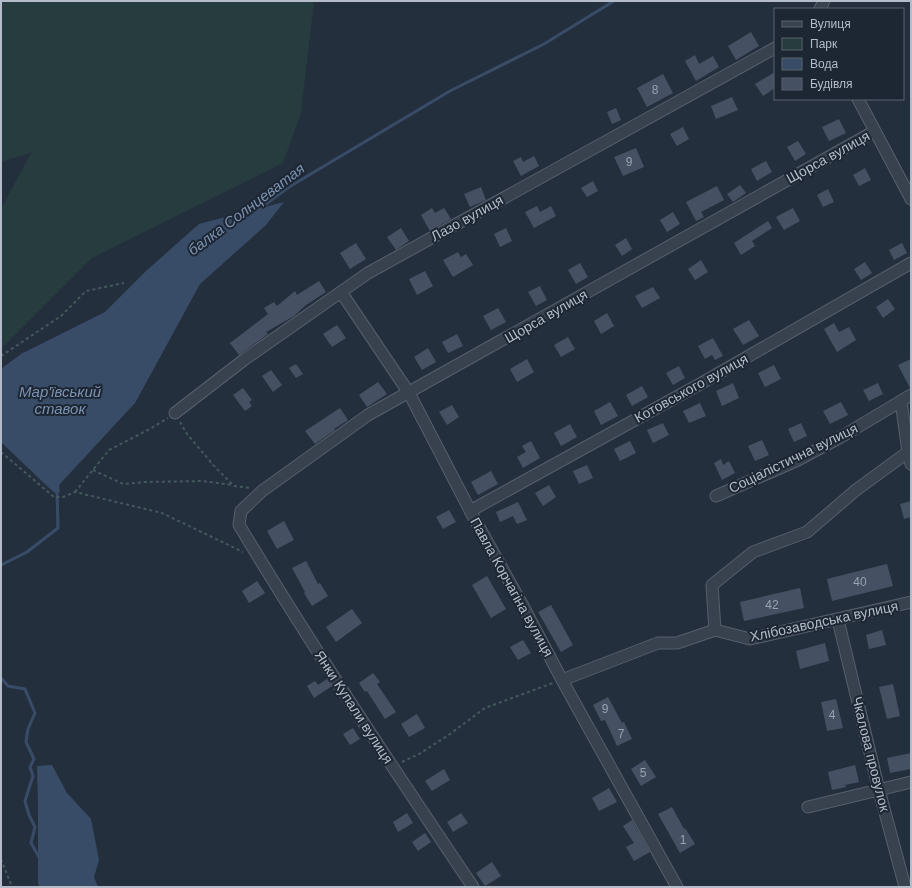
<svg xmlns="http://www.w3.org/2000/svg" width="912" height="888" font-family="Helvetica,sans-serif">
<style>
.green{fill:#263c3f}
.water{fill:#394c67}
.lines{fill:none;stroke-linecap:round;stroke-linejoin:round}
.stream{stroke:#394c67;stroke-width:3}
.building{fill:#455162}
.minor-casing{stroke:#565f6c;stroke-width:13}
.path{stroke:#44595c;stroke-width:2;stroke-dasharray:3 3;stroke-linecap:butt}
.minor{stroke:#38414e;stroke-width:11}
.labels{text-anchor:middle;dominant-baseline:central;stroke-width:4;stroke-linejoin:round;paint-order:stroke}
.number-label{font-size:12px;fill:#98a1af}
.street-label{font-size:14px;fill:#b4bcc9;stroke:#1d2633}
.water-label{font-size:15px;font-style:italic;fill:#7c92b1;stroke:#1d2633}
</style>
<rect width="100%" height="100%" fill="#242f3e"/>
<path class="green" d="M1,1H314L301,113L283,163L92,258L1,349V209L31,153L1,162Z"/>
<path class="water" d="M284,202L266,225L200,284L135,403L59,485L60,492L55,493L48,487L2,443L1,369L21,354L105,312L146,271L199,224Z
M52,765L67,793L91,819L99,860L94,877L98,887H39L38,882V804L37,766Z"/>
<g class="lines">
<path class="stream" d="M259,209L289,187L450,91L544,44L614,1
M1,565L27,552L58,528L57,490
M1,678L8,686L25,689L35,713L28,729L26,742L34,759L30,767L33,776L25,801L29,815L35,827L31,843L40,859"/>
</g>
<path class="building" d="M751,32L759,46L736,60L728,46Z
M695,55L699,64L713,56L719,67L696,81L685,61Z
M775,72V88L763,96L755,84Z
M663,74L673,93L647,107L637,88Z
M732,97L738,110L716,119L711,106Z
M616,108L621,120L612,124L607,112Z
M839,119L846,133L829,141L822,127Z
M683,127L689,139L677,146L670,134Z
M798,141L806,154L795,161L787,147Z
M636,148L644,167L623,176L614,157Z
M534,156L539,166L521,176L513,161L521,157L523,162Z
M766,161L772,172L757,181L751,169Z
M865,168L871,180L859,186L853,175Z
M593,181L598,191L587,197L581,188Z
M740,185L746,193L733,202L727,194Z
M717,186L724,200L701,212L704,217L696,221L686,202Z
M481,187L486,200L470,207L464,194Z
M828,189L834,202L823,207L817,195Z
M537,206L540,212L551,206L556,216L534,228L525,212Z
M432,208L435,213L444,208L451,219L430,231L421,215Z
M793,208L800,221L784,230L776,217Z
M673,212L680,224L667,232L660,220Z
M768,221L772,228L752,241L755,246L741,255L734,243Z
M401,228L409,241L396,250L387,237Z
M506,228L512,241L500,247L494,234Z
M626,238L632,249L622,256L615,245Z
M356,243L366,259L350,269L340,253Z
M902,243L907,253L894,260L889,250Z
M458,252L461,257L466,254L473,265L453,277L443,260Z
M701,260L708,272L695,280L688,269Z
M865,262L872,273L861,280L854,269Z
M580,263L588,277L576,284L568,270Z
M425,271L433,286L417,295L409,279Z
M319,281L326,292L306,305L294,316L266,332L268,334L239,355L230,343L268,314L264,308L274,302L277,306L295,291L297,295Z
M540,286L547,300L536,306L528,292Z
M653,287L660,298L642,308L635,296Z
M888,299L895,309L883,318L876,307Z
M498,308L506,322L491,330L483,316Z
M607,313L614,326L601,334L594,321Z
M749,320L759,336L743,345L733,329Z
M834,323L839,332L849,327L856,340L837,352L824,329Z
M337,325L346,338L332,347L323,334Z
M457,334L463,346L448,353L442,342Z
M568,337L575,349L561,357L554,345Z
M713,338L723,356L715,360L712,355L705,359L698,346Z
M428,348L436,362L422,370L414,357Z
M527,359L534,372L517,382L510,369Z
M911,359V388H910L898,365Z
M296,364L303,374L296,378L289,368Z
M774,365L781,379L765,387L758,373Z
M679,366L685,378L673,385L666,373Z
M271,370L282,385L273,392L262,376Z
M378,382L387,394L367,407L359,395Z
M733,383L739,398L722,406L716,391Z
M878,383L883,394L869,401L863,390Z
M642,386L648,397L632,406L626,395Z
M243,388L252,400L249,402L252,406L245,411L233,395Z
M610,402L618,416L601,425L594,411Z
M841,402L848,415L830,424L823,411Z
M700,403L706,416L689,423L683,411Z
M452,405L459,417L447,425L439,412Z
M340,408L348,420L334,429L335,430L315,444L305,431Z
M663,423L669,435L653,443L647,430Z
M801,423L807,436L794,442L788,429Z
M570,424L577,437L561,446L554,433Z
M762,440L769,455L755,461L748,446Z
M531,441L540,458L523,468L517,457L526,452L522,446Z
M630,441L636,453L620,461L614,449Z
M721,459L723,465L729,461L735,473L722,480L714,463Z
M587,465L593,478L579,484L573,471Z
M491,471L498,484L478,495L471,482Z
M549,485L556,497L543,506L535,493Z
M911,501V517L904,519L900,504Z
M518,502L527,520L517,524L513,516L500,522L496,512Z
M449,510L456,522L443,529L436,517Z
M284,521L294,540L277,549L267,531Z
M306,561L318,584L320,583L328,596L312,606L304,593L305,592L292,568Z
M887,564L893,586L832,601L827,579Z
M487,576L506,609L491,618L472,585Z
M257,581L265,593L249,603L242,591Z
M800,588L804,608L744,621L740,602Z
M551,605L573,645L561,652L538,612Z
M352,609L362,623L336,642L326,627Z
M882,630L886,645L869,649L866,635Z
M523,640L531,653L518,660L510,647Z
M825,643L829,661L800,669L796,651Z
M373,673L380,682L377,684L396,712L385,719L367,691L365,692L359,683Z
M327,679L332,686L314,698L307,686L315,681L318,685Z
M893,684L900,716L887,719L879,687Z
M608,697L622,723L624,722L632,739L617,746L605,720L601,721L593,705Z
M836,699L843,728L827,731L821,702Z
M417,714L425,728L409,737L401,724Z
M353,728L360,739L350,745L343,734Z
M911,753V769L890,773L887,758Z
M645,760L656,777L641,786L631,769Z
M855,765L859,782L845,785L846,787L832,790L828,772Z
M444,769L450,780L432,791L425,781Z
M609,788L617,802L599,811L592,798Z
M672,807L684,829L685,828L695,844L680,853L658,814Z
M407,813L413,823L398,832L393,822Z
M461,813L468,823L453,832L447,822Z
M632,820L650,852L634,861L626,847L634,843L623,826Z
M425,833L431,842L418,851L412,842Z
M492,862L501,876L485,886L476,873Z"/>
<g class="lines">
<g class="minor-casing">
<path id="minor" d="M820,9L824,1
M858,99L911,199
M341,292L409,393L474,518L523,606L562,680L677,887
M901,401L908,452L911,464
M175,413L245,359L368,273L775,48
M716,496L798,460L841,437L911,395
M470,511L700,384L911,263
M838,620L879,790L905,887
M715,630L712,585L753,552L807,532L856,490L908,452
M715,630L750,639L911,602
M562,680L658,643H677L715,630
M808,807L911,782
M473,887C393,768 313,648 239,525L241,511L262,491L368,415L875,131"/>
</g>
<path class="path" d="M1,356L61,316L86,291L124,283
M180,422L187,434L215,467L234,486L250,488
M1,452L54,497H63L75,492L162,513L243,552
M93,470L123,484L145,482L202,481L233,485
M75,492L109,450L148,430L168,418
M402,762L419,754L450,734L485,708L553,683
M1,859L12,887"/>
<use href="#minor" class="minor"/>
</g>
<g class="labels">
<g class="number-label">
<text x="655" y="90">8</text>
<text x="629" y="162">9</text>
<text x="860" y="582">40</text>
<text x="772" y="605">42</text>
<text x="605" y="709">9</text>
<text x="832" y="715">4</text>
<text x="621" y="734">7</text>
<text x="643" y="773">5</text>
<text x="683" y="840">1</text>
</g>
<g class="street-label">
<text transform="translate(828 157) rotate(-29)">Щорса вулиця</text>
<text transform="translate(467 218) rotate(-29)">Лазо вулиця</text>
<text transform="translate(546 316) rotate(-30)">Щорса вулиця</text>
<text transform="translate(691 388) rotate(-29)">Котовського вулиця</text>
<text transform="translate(793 458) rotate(-26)">Соціалістична вулиця</text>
<text transform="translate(512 587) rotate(61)">Павла Корчагіна вулиця</text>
<text transform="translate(824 621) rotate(-12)">Хлібозаводська вулиця</text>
<text transform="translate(354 707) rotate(57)">Янки Купали вулиця</text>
<text transform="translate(871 754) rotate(76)">Чкалова провулок</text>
</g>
<g class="water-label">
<text transform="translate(246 209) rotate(-37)">балка Солнцеватая</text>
<text x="60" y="391">Мар'ївський<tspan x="60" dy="17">ставок</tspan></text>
</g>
</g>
<rect width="912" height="888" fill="none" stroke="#b4bcc9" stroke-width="4"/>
<rect x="774" y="8" width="130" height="92" fill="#1d2633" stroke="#59626f"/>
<rect x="782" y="21" width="20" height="6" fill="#38414e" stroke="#59626f"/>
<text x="810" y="28" font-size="12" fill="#b4bcc9">Вулиця</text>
<rect x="782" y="38" width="20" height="12" fill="#263c3f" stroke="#59626f"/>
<text x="810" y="48" font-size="12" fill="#b4bcc9">Парк</text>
<rect x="782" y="58" width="20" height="12" fill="#394c67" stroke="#59626f"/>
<text x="810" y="68" font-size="12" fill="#b4bcc9">Вода</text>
<rect x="782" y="78" width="20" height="12" fill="#455162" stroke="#59626f"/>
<text x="810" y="88" font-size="12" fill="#b4bcc9">Будівля</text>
</svg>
